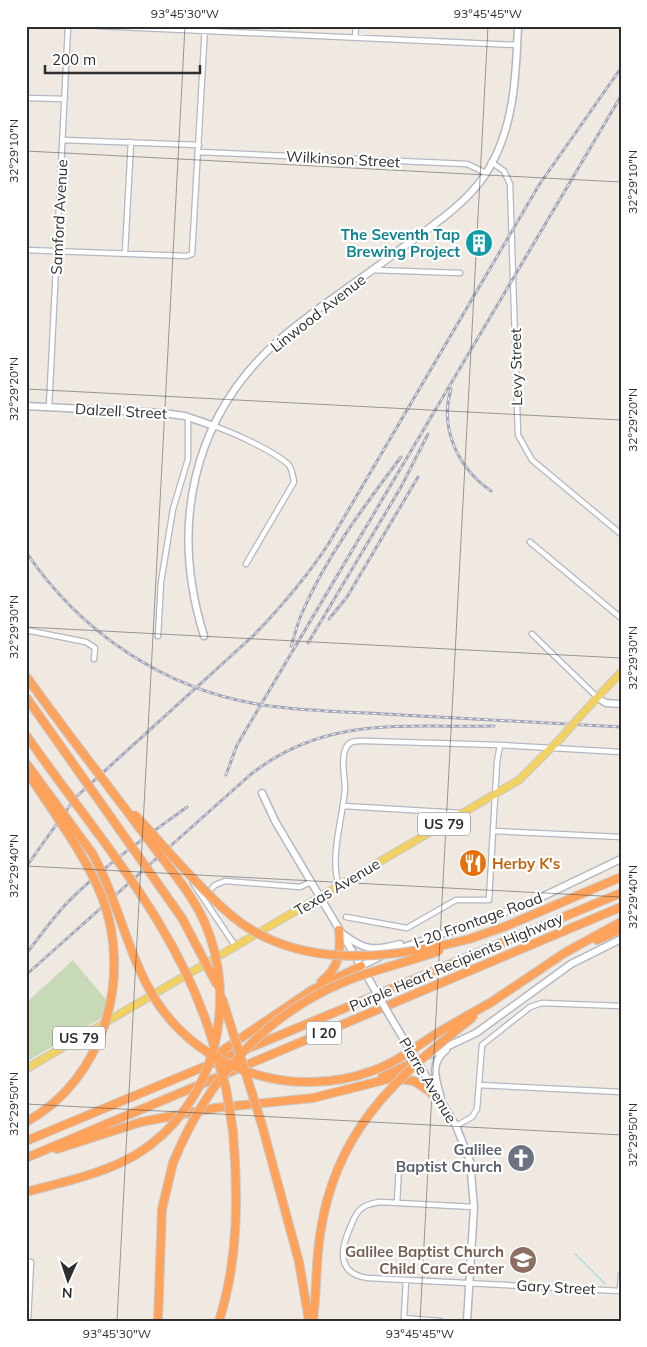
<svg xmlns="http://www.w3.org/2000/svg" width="647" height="1347" font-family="Mulish,sans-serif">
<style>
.cemetery{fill:#c8d9b8}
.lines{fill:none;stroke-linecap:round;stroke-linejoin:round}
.stream{stroke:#75cff0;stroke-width:1}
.street-casing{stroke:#b4b7c1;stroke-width:7}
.secondary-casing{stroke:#b4b7c1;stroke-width:9}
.primary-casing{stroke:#c9c9c9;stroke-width:9}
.highway-casing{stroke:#c9c9c9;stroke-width:10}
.street{stroke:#fff;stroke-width:4.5}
.secondary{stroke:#fff;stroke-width:6}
.primary{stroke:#f2d163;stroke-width:7}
.highway{stroke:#ffa35c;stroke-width:8}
.rail-casing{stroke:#a3a6b8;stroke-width:3}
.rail{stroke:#fff;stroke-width:1;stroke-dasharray:4;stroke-linecap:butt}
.secondary-bridge-casing{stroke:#b4b7c1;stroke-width:9;stroke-linecap:butt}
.primary-bridge-casing{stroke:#c9c9c9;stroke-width:9;stroke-linecap:butt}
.highway-bridge-casing{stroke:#c9c9c9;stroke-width:10;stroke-linecap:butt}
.secondary-bridge{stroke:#fff;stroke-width:6}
.primary-bridge{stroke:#f2d163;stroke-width:7}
.highway-bridge{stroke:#ffa35c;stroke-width:8}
.ticks{fill:none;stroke:#2e2e2e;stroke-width:1;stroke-opacity:0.45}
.labels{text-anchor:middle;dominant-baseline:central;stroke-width:4.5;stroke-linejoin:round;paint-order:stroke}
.shield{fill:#fff;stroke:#6d6d6d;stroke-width:1}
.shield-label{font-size:14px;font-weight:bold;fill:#2e2e2e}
.street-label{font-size:15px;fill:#2e2e2e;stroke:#fff}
.culture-label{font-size:15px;font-weight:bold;fill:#0d838f;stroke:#fff;text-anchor:end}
.food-label{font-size:15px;font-weight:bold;fill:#c56008;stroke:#fff;text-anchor:start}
.worship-label{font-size:15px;font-weight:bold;fill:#5b616d;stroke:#fff;text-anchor:end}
.education-label{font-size:15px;font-weight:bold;fill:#785e54;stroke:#fff;text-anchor:end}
.neatline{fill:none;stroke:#2e2e2e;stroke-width:2}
.ticks-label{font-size:12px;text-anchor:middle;fill:#2e2e2e}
</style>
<rect width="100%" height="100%" fill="#efe9e1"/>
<path class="cemetery" d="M73,960L108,1002L105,1016L26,1062V1003Z"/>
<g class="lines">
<path class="stream" d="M575,1254L605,1284"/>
<g class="street-casing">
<path id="street" d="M98,26L518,45
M355,38L356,26
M26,98L65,99
M63,140L199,145
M199,152L467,164L486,173
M491,162L504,171L510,184L518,435L532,460L621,534
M26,250L187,256L192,254L205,26
M125,252L131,142
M373,270L460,273
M49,407L68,26
M214,426C234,433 272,450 288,464C292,468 293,476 294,482L246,564
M530,542L621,618
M26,630L86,642L95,648L94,659
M532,634L598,698
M158,636L161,582L173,509L188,459V417
M343,806L461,813
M494,831L621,837
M193,883L236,947
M339,885C329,859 343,817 345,789C345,777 340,757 347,746C351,740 359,741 365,741L500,745L621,752
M203,898L215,885L225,881L300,887L311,882
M346,917L407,928L456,900H489L497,762L500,745
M479,1085L621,1092
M456,1126L472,1117L477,1109L482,1045L530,1007L542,1003L621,1006
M397,1203L399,1166
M474,1207L380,1202C373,1203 367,1204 362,1208C355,1213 353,1221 350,1228C340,1250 337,1274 368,1278L621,1291
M26,1262H31L28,1321
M406,1280L404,1318L440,1321
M620,1291L621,1275"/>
</g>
<g class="secondary-casing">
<path id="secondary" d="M26,406L163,413L185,416L214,426
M204,636C170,527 191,418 279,340C315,309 356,283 394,254C425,230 463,208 485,175C514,131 516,78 518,26
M598,698L606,703L621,704
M262,793L275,821L371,983
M343,934C365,951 374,951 400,944
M390,952L525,905L621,859
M361,966L381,956
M391,1018L456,1126L470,1161L474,1207L467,1321
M429,1055L476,1033L571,964L621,939
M441,1098C436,1080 429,1063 446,1050"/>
</g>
<g class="primary-casing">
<path id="primary" d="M583,713L621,672
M26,1069L519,780L560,739"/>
</g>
<g class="highway-casing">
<path id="highway" d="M469,939L504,927L621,877
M597,940L621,929
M321,982C339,968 341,952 339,930
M490,1003L566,952L621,922
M210,1059L312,990L361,966
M382,1077L416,1061
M262,1125L299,1262L309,1321
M26,1141L621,893
M57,1149L141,1122L215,1108L313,1098L392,1078L414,1081L429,1091L444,1106
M26,1158L621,907
M158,1321L162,1209L173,1163
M219,1321C239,1258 238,1196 233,1131
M313,1321C316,1298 316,1275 318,1252C322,1207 336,1163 361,1126"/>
</g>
<use href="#street" class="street"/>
<use href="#secondary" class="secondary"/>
<use href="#primary" class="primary"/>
<use href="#highway" class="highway"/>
<g class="rail-casing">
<path id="rail" d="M451,389C439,428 458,468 491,491
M26,552C81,633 165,690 263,705C309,712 356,712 402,715C475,719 548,723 621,727
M329,619L347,597L418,477
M308,643L401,487L428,434
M291,646C295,635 297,624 302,613C326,557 364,506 401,457
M226,775L237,745L621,96
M26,867L76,797L254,635C282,606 307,577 329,543L539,185L621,68
M26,954C40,936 52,919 67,903C103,866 146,837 187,807
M26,975L250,775C325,715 403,728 494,726"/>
</g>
<use href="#rail" class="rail"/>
<g class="secondary-bridge-casing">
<path id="secondary-bridge" d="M371,983L391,1018"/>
</g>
<g class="primary-bridge-casing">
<path id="primary-bridge" d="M560,739L583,713"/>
</g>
<g class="highway-bridge-casing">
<path id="highway-bridge" d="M26,676C67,734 111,789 153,846C171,870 191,893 204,921C240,1002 215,1106 137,1154C104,1174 63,1182 26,1192
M26,697L182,918L217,985
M26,735C96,836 180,926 214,1046
M26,763L92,853C118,899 127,954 155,999C200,1071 293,1100 372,1071C393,1064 412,1050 431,1037C450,1025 470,1014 490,1003
M26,770C52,811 84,852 102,897C133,977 104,1080 26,1122
M135,815C164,846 192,880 224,909C291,972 388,960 469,939
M222,998L262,1125
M217,1057L226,1088L233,1131
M361,1126C391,1081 432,1050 473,1017
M173,1163C206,1082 263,1015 346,981C376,969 408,962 439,951"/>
</g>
<use href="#secondary-bridge" class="secondary-bridge"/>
<use href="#primary-bridge" class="primary-bridge"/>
<use href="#highway-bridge" class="highway-bridge"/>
</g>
<path class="ticks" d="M26,151L621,182M26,389L621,420M26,627L621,658M26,866L621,897M26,1104L621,1135M117,1321L185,26M420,1321L488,26"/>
<defs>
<g id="building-disc" transform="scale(1.4375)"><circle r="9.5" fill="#0f9aa8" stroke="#fff"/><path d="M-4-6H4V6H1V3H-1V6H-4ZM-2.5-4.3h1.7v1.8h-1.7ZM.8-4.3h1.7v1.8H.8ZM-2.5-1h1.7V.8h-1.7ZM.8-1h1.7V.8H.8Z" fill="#fff"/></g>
<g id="restaurant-disc" transform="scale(1.4375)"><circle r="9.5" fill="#e8710a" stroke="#fff"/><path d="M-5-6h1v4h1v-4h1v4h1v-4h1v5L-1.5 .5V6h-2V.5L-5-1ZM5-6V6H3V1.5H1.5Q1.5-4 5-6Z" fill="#fff"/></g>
<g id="church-disc" transform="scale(1.4375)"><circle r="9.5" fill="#6b7280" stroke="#fff"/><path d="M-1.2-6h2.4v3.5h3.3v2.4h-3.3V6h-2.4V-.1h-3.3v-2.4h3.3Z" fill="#fff"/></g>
<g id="school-disc" transform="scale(1.4375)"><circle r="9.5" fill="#8d6e63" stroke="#fff"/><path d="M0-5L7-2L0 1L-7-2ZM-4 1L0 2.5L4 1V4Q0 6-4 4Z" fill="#fff"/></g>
</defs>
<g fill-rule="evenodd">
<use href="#building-disc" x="479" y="243"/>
<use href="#restaurant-disc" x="473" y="863"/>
<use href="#church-disc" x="521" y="1158"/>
<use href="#school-disc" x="523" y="1260"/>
</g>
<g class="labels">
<g class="shield">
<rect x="418" y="812.5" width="52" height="23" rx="4"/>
<rect x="306.5" y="1021.5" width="35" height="23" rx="4"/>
<rect x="53" y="1026.5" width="52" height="23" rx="4"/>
</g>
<g class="shield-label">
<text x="444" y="824">US 79</text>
<text x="324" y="1033">I 20</text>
<text x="79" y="1038">US 79</text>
</g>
<g class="street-label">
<text transform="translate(343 159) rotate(3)">Wilkinson Street</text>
<text transform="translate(59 217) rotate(-87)">Samford Avenue</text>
<text transform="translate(318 313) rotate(-38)">Linwood Avenue</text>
<text transform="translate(516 367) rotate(-91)">Levy Street</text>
<text transform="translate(121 411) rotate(3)">Dalzell Street</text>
<text transform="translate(337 887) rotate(-31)">Texas Avenue</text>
<text transform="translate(478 920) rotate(-20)">I-20 Frontage Road</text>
<text transform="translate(456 962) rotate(-23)">Purple Heart Recipients Highway</text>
<text transform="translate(428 1080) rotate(59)">Pierre Avenue</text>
<text transform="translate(556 1287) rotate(3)">Gary Street</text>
</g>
<g class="culture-label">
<text x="460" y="234">The Seventh Tap<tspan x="460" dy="17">Brewing Project</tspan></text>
</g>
<g class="food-label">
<text x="492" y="863">Herby K's</text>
</g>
<g class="worship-label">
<text x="502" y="1149">Galilee<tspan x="502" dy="17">Baptist Church</tspan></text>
</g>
<g class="education-label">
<text x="504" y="1251">Galilee Baptist Church<tspan x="504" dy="17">Child Care Center</tspan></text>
</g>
</g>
<rect width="647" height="1347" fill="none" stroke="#ffffff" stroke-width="55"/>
<g transform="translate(68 1280) rotate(183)" stroke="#ffffff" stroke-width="4" paint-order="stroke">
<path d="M0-4L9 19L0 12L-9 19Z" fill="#2e2e2e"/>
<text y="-8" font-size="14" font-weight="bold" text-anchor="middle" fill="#2e2e2e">N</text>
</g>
<path d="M45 65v8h155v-8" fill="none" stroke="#2e2e2e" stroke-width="2.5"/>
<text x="52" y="65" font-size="15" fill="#2e2e2e" stroke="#ffffff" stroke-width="4" paint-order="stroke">200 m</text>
<rect x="28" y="28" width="592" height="1292" class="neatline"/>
<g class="ticks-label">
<text x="185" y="18">93°45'30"W</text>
<text x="488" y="18">93°45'45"W</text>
<text transform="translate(14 151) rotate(-90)" y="4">32°29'10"N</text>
<text transform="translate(633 182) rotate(-90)" y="4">32°29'10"N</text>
<text transform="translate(14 389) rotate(-90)" y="4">32°29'20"N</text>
<text transform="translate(633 420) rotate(-90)" y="4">32°29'20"N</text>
<text transform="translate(14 627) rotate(-90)" y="4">32°29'30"N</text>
<text transform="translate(633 658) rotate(-90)" y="4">32°29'30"N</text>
<text transform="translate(14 866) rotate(-90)" y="4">32°29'40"N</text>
<text transform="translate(633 897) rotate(-90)" y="4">32°29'40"N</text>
<text transform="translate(14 1104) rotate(-90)" y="4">32°29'50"N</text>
<text transform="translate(633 1135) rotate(-90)" y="4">32°29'50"N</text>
<text x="117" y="1338">93°45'30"W</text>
<text x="420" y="1338">93°45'45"W</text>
</g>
</svg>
